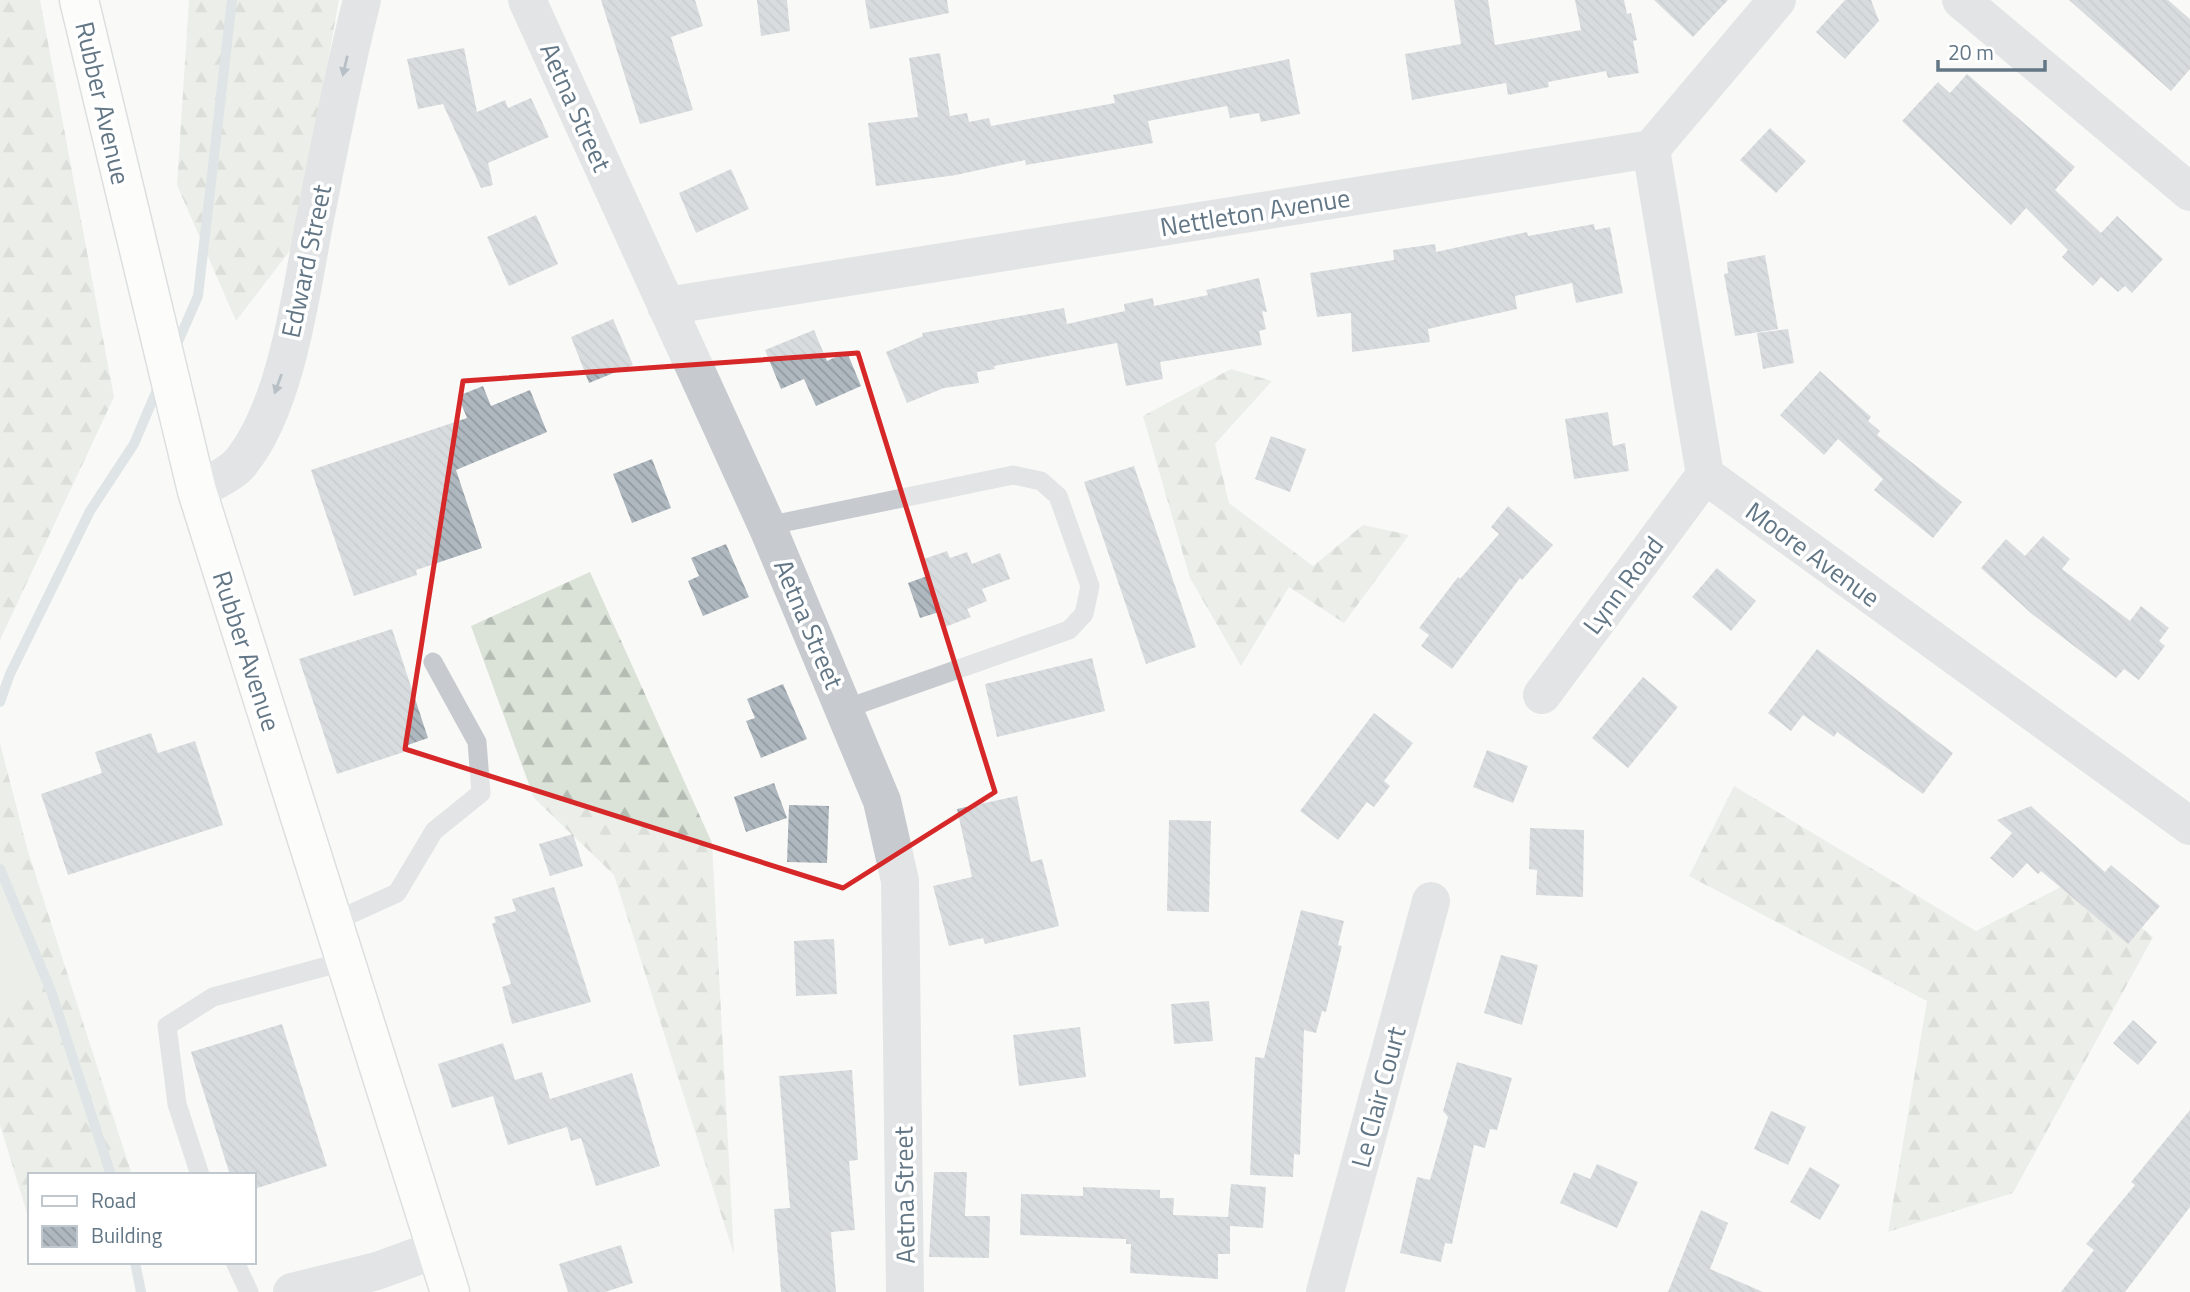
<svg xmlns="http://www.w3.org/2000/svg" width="2190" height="1292" font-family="'Titillium Web',sans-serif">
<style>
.forest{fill:url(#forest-firs)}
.park{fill:#dbe2d7}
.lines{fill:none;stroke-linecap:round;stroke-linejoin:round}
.stream{stroke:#bfccd0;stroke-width:10}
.building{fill:url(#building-back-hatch)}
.secondary-casing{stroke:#b9bfc4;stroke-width:41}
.lane{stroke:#c7cbcf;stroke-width:19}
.street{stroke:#c7cbcf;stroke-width:38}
.secondary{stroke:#fff;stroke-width:38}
.oneway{fill:#677a89}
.marked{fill:none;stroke:#d62828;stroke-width:5;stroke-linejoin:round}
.labels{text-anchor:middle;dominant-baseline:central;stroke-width:7;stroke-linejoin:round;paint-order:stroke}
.street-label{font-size:26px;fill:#627685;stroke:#fff}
</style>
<defs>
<pattern id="forest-firs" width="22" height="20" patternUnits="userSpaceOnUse" patternTransform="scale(1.75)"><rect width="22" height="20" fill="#dbe2d7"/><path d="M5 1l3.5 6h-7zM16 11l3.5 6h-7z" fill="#b5bcb4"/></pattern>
<pattern id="building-back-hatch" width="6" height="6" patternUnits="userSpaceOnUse" patternTransform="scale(1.75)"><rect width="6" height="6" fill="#afb8bf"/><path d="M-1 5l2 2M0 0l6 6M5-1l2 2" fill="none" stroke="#929aa1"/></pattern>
</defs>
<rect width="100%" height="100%" fill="#f9f9f7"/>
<path class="forest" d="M0,0H40L114,397L0,640Z
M189,0H339L295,244L236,321L177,185Z
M1231,369L1272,381L1215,444L1229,503L1313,566L1363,525L1409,535L1344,623L1289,587L1241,666L1190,578L1143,416Z
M590,572L712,843L734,1255L614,875L534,798L471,626Z
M0,743L27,848L132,1175H30V1223L0,1125Z
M1734,786L1976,931L2080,877L2153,937L2013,1193L1888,1232L1927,1001L1689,876Z"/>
<path class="park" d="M0,835L43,994L0,1003Z"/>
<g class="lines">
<path class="stream" d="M174,351L198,296L232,0
M0,702L10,674L90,511L134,444L159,385
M0,869L51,991L111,1175
M135,1262L141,1292"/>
</g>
<path class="building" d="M601,0H695L703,26L671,37L693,110L640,124Z
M757,0H787L790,31L761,36Z
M865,0H947L949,13L870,29Z
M1454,0H1488L1495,45L1581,30L1575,0H1624L1627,14L1631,13L1637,40L1633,41L1639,73L1608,78L1606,71L1548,82L1549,87L1508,95L1506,83L1412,100L1405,54L1461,44Z
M1654,0H1728L1693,37Z
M1845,0H1871L1879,21L1845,59L1816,32Z
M2069,0H2168L2190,19V69L2171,91Z
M464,48L477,112L505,100L508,108L531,98L549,137L488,163L493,185L481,188L443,104L418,109L407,59Z
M940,53L950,116L967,113L969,122L989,118L991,126L1115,103L1113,95L1289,59L1300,114L1261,122L1259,113L1230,118L1227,106L1148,121L1153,143L1026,165L1025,160L956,175L876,186L868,123L918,117L909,58Z
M1967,74L2075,167L2055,190L2101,233L2117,216L2163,259L2132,293L2125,286L2118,292L2101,277L2093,286L2062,257L2068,250L2026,208L2011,225L1902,121L1938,82L1950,93Z
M1770,128L1806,161L1776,193L1740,160Z
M731,169L749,209L696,233L679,193Z
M536,215L558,264L509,286L487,237Z
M1594,224L1595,230L1610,227L1623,293L1576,303L1572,283L1515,296L1517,309L1428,329L1430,342L1352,352L1351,313L1317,317L1310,273L1394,260L1393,250L1435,244L1436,252L1527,232L1528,236Z
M1765,255L1778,329L1735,336L1724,274L1728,273L1727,262Z
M1259,278L1267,312L1262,311L1266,329L1259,331L1262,345L1160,362L1163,379L1126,386L1117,343L994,366L995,369L977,372L979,383L944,388L907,403L886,352L923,336L922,333L1064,308L1067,324L1125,311L1124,304L1153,298L1154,306L1208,295L1206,290Z
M613,319L633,365L589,383L571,337Z
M1788,329L1794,363L1763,369L1757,333Z
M814,330L827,361L847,352L861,386L816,406L804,379L781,389L765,350Z
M1820,371L1871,417L1868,421L1880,431L1877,435L1962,502L1933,538L1874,490L1883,479L1838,439L1824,455L1780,415Z
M483,386L491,406L530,390L547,432L456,470L482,548L416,570L417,575L354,596L311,470L467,418L458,396Z
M1608,412L1613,446L1625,443L1629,471L1574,479L1565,419Z
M1271,436L1306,449L1290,492L1255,479Z
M652,459L671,508L632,523L613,474Z
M1134,466L1196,647L1146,664L1084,482Z
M1508,506L1553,545L1522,580L1520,578L1452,669L1421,646L1429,635L1419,628L1458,577L1460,579L1499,534L1491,527Z
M2043,536L2070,559L2062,569L2130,621L2141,606L2169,628L2159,641L2165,646L2139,680L2124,669L2116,678L2032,614L1981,568L2006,539L2025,556Z
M726,544L749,597L703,616L688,581L699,576L691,558Z
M947,551L950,558L967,552L972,564L1000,553L1010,579L982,589L987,601L967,609L971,617L945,627L939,612L920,618L908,583L927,576L921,560Z
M1717,568L1756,601L1731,631L1692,597Z
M392,629L428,738L402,747L404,752L337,774L299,659Z
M1817,649L1953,753L1923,794L1837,732L1834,737L1803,715L1791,731L1768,713Z
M1092,658L1105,711L997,737L985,684Z
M1643,677L1678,707L1628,768L1592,738Z
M783,684L807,739L761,758L746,721L755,718L747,699Z
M1374,713L1413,743L1384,781L1390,786L1374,807L1367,802L1338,840L1300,811Z
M151,733L158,753L195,741L223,825L68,875L41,794L102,773L95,752Z
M1487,750L1528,766L1513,803L1473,787Z
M774,783L787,818L746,832L734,797Z
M1017,796L1031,862L1042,859L1059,926L985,944L983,938L949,946L933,886L972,877L957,809Z
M789,805L829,806L827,863L787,862Z
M2031,806L2105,872L2111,865L2160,906L2128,944L2041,871L2038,874L2027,863L2013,878L1990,858L2012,833L1997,820Z
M1169,820L1211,821L1209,912L1167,911Z
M1530,828L1584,830L1583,897L1536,895L1537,870L1529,869Z
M573,834L583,866L550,876L539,844Z
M554,887L591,1002L512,1024L502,987L511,984L492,924L496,922L494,917L516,911L512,899Z
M1301,910L1344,921L1338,945L1342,946L1326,1012L1322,1011L1316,1033L1304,1030L1300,1155L1294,1154L1293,1177L1250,1175L1255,1057L1264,1058Z
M834,939L837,994L796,996L794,941Z
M1501,955L1538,965L1522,1025L1484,1013Z
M1209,1001L1213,1041L1174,1044L1171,1004Z
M2133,1020L2157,1042L2138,1065L2113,1043Z
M282,1024L327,1166L254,1189V1175H230L191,1052Z
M1080,1027L1086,1077L1019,1086L1013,1035Z
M503,1043L515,1080L542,1072L550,1099L632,1073L660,1166L596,1186L581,1138L571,1141L567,1127L508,1145L493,1096L452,1108L438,1064Z
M1457,1062L1512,1078L1497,1130L1490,1129L1485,1148L1474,1145L1452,1244L1445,1243L1441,1262L1400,1253L1417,1177L1430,1180L1448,1117L1443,1111Z
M852,1070L858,1160L849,1161L855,1230L831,1232L836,1292H781L774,1209L790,1208L779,1076Z
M2190,1110V1207L2125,1292H2061L2094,1250L2086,1244L2135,1185L2131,1182Z
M1771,1111L1806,1127L1788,1165L1754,1149Z
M1597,1164L1638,1182L1617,1228L1560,1203L1574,1172L1590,1179Z
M1810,1167L1840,1185L1820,1220L1790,1202Z
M934,1172H967L965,1216H990L989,1258L929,1257Z
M1231,1184L1266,1187L1263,1228L1230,1226V1254H1218V1279L1130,1273L1131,1244H1126V1239L1020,1235L1021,1194L1083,1196V1187L1160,1190V1198H1174L1173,1215L1228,1217Z
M1701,1210L1728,1223L1710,1269L1763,1292H1668Z
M621,1245L633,1283L605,1292H568L559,1264Z"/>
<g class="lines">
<g class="secondary-casing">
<path id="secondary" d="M79,0L197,491L450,1292"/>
</g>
<path class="lane" d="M767,526L1013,475L1041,481L1058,496L1090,586L1084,614L1069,630L845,709
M333,922L397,893L434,831L481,793L477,742L433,662
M200,1175L177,1104L167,1026L213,997L346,961
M235,1262L249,1292"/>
<path class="street" d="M527,0L767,526L882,801L900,881L905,1292
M1961,0L2190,192
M1651,149L1705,475L2190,826
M666,306L1651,149L1777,0
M197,491C210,483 232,474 241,462C286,407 301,294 314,224C329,149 343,74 362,0
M1542,695L1705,475
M292,1292L377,1271L437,1249
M1325,1292L1431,901"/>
<use href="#secondary" class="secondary"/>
</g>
<defs><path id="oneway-solid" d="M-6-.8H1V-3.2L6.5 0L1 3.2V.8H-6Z" transform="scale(1.75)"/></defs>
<g class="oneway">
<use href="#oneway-solid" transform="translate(345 66) rotate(103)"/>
<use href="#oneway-solid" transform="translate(278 384) rotate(110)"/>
</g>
<path d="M0 0H2190V1292H0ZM858,353L995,792L843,888L405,749L463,381Z" fill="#f9f9f7" fill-opacity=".55" fill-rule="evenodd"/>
<path class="marked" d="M858,353L995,792L843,888L405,749L463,381Z"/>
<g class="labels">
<g class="street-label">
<text transform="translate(103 103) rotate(77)">Rubber Avenue</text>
<text transform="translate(576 107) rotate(66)">Aetna Street</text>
<text transform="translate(1255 212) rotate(-9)">Nettleton Avenue</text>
<text transform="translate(306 261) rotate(-78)">Edward Street</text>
<text transform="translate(1813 554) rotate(36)">Moore Avenue</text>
<text transform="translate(1623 585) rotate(-53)">Lynn Road</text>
<text transform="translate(809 624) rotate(67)">Aetna Street</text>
<text transform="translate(247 651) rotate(72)">Rubber Avenue</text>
<text transform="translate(1378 1097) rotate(-75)">Le Clair Court</text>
<text transform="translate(904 1195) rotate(-91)">Aetna Street</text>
</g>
</g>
<rect x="28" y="1173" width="228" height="91" fill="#ffffff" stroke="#c0c8ce" stroke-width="2"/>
<rect x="42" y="1196" width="35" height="10" fill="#ffffff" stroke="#c0c8ce" stroke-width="2"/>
<text x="91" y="1208" font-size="21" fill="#627685">Road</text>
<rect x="42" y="1226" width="35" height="21" fill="url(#building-back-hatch)" stroke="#c0c8ce" stroke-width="2"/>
<text x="91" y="1243" font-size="21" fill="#627685">Building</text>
<path d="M1938 60v10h107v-10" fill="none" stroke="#627685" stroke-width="3.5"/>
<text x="1948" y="60" font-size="21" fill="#627685" stroke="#ffffff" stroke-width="5" paint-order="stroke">20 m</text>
</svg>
